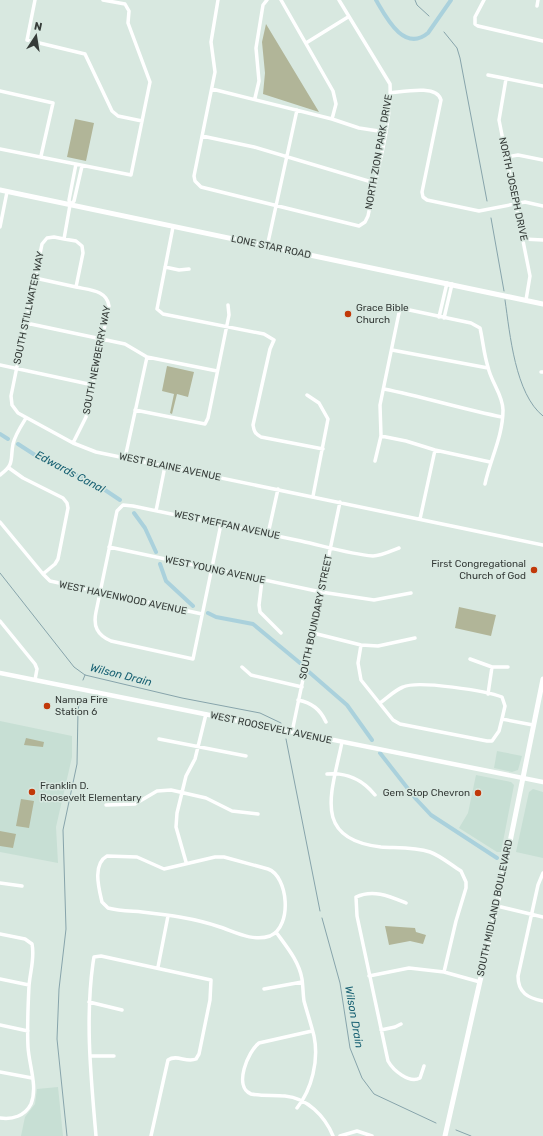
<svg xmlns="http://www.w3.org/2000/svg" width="543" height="1136" font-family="Rubik,sans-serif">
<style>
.built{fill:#c7dfd4}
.green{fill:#b1b598}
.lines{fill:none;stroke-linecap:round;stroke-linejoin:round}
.stream{stroke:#87a4ab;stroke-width:1}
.canal{stroke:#aad1dc;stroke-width:4}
.minor{stroke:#fff;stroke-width:3.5}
.tertiary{stroke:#fff;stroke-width:4.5}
.secondary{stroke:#fff;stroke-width:5}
.poi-dot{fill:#c13909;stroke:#d8e8e0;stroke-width:1.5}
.labels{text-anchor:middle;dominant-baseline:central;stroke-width:3;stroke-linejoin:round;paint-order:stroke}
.street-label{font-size:10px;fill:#353b38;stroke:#d8e8e0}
.poi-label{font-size:10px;fill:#353b38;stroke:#d8e8e0;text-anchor:start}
.water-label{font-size:11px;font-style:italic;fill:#186173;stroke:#d8e8e0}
</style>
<rect width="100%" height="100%" fill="#d8e8e0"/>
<path class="built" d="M0,721L72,736V757L56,827L58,863L0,852Z
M497,751L522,756L518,770L512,772L494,768Z
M476,775L511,782L514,785L501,852H497L459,828L468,813Z
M533,789L543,792V858L516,852L529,792Z
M58,1087L63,1136H21L25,1117L35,1104L37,1089Z"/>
<path class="green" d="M266,24L319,112L263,94L265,73L262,42Z
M75,119L94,123L86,161L67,157Z
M167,366L194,372L188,397L177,394L172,414L170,413L174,394L162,391Z
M459,607L496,615L491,636L455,628Z
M26,738L44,742L43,747L24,745Z
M21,799L34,801L29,828L16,826Z
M0,831L16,834L13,848L0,846Z
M385,926L415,928L416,932L426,935L423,944L410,941L389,945Z"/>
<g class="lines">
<path class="stream" d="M415,0L417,5L429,16
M444,32L457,48L460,58L487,201
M491,218L504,291
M505,300C510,334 515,394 543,416
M0,573L74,667L85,675L182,698L260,713L281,723
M83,680L85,675
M286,739L320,911
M322,918L340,983L350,1048L362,1078L374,1094L436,1123
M456,1130L471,1136
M67,1136L57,1039L59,989L66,929L63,830L77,764L78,711L80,697"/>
<path class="canal" d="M376,0C386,17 404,53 428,33L451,0
M0,434L8,439
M18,444L35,455L99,486L120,500
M134,513L145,528L156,552
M160,564L166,581L193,606
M208,613L216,617L253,624L300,663
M309,672L347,705L372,740
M380,753L416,799L431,815L497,858"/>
<path class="minor" d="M35,0L27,40L85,54L112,111L118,116L142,121
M218,0L211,42L215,72L194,176L195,181L201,187L359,226L365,222L368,216C376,177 392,121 390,84L339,0
M281,0L333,91L336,104L332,119
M484,0L475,17V24L478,26L543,41
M537,6L538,0
M306,43L348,17
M488,75L543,86
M506,79L499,120L530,276L526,300
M212,89L332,119L359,128L385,132
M0,91L53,103L41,156
M390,93C402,92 437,84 441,100L422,192L423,197L427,200L479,211L525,202L543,206
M255,98L259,81L256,48L263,5L267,0
M202,136L254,147L375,183
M0,149L131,175L150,82L128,23L129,11L125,4L103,0
M507,157L518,155L543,160
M76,164L69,200L70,205L64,239L54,237L47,238L42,244L11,396L12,405L18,413L73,443L96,452L543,545
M70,205L74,201L82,166
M0,227L7,192
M173,227L157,309L163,314L264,334L274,340L270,349L253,425C254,431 255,434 261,437L323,449
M64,239L76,241L82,246L83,253L76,287C89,290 107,290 109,306L86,417L73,443
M523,239L543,240
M267,247L297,110
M165,267L179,270L189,269
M35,278L76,287
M439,317L447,283
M444,318L452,284
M26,323L125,344L147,357L217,371
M392,350L488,368
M0,365L93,385
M541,372H543
M384,389C424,397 462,409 502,417
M307,395L319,403L328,419L313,496
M135,410L205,424L208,418L229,315L228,305
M381,436L406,441L435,450L490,462
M125,458L147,357
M375,461L381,436L380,405L400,308L471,323L480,328C483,341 484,355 488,367C491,382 503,395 503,410C503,436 490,460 485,484
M9,468L23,478L63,498L67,503L68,508L58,559L55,564L43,574
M0,475C15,464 10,460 13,444C15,435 21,426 26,418
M156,511L165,466
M420,519L435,450
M0,522L43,574L50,581L202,614
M221,524L193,659L111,641C97,635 93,626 96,612L117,511L123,505L133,506C189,518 245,529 301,541C324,546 349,554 373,556C381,556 391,551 399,548
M268,534L278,489
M109,547L321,592L374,600L411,593
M262,580L259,605L260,612L281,633
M0,621L35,664L37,669L35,680
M313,633L361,645L378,646L415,638
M361,645L358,663L361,680L393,720L400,724L487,741H492L499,731L502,719L533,725
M470,659L492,667H508
M242,667L251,675L302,687
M488,694L492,667
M298,700C312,703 320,709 326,722
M380,703C387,698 395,690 403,687C418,680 487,691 502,697L505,706L502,719
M292,732L340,502
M159,739L246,756
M342,742C332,792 311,839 381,847C397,848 415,847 430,852C441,856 451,865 461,871L466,882V888L456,921L444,972
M327,774C346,772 363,780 375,795
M106,805L135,804L157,791L171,790L206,798L232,811L258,814
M107,856L137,857L164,869L215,857H224L268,869C288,876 293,926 270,936C253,942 235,932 220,927C194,918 168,915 142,912C131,911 119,911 108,908L102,902C99,889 92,864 107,856Z
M186,862L176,827L177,813L186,776L195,759L206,714
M543,873L538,885L518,976C518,993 528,998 543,1001
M0,883L22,886
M406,903C389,896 373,889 356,897L357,916L388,1061C393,1070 409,1084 420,1078L424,1066
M497,906L543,917
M276,932C286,946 299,961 302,979C303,986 303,994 304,1001C307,1012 311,1024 314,1036C319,1060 312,1089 297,1108
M0,934L25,939L32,944C35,958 30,972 29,986C28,1006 27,1027 28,1047C29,1065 38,1087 31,1104C25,1116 12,1120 0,1118
M158,967L168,916
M369,976L409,968L444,972L480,982
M0,979L29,985
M264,989L302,982
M89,1002L122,1010
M0,1025L28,1031
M381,1030L395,1027L401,1024
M312,1031L259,1043C248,1051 233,1087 251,1094C262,1096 274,1095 285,1096C307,1098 325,1116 333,1136
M90,1056H114
M0,1072L32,1078
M96,1136C91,1078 85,1020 93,963L94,957L101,956L211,980L210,1000L199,1054L196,1059C186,1063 177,1054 168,1060L151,1136
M340,1136L357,1131L372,1136"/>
<path class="tertiary" d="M0,673L543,782"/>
<path class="secondary" d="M0,190L543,304
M445,1136L497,906L543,679"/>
</g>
<g class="poi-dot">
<circle cx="348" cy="314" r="4"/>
<circle cx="534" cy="570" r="4"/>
<circle cx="47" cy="706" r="4"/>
<circle cx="32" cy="792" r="4"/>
<circle cx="478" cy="793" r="4"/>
</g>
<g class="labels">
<g class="street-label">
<text transform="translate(379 152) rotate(-80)">NORTH ZION PARK DRIVE</text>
<text transform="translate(513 189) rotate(78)">NORTH JOSEPH DRIVE</text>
<text transform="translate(271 247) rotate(12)">LONE STAR ROAD</text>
<text transform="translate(29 308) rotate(-78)">SOUTH STILLWATER WAY</text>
<text transform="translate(97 360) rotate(-79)">SOUTH NEWBERRY WAY</text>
<text transform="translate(170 467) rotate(12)">WEST BLAINE AVENUE</text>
<text transform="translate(227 525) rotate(12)">WEST MEFFAN AVENUE</text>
<text transform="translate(215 570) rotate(12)">WEST YOUNG AVENUE</text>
<text transform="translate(123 598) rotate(12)">WEST HAVENWOOD AVENUE</text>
<text transform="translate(316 617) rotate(-78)">SOUTH BOUNDARY STREET</text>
<text transform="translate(271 728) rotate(12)">WEST ROOSEVELT AVENUE</text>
<text transform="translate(495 908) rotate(-78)">SOUTH MIDLAND BOULEVARD</text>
</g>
<g class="poi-label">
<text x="356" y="308">Grace Bible<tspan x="356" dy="12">Church</tspan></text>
<text x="526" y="564" text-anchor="end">First Congregational<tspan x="526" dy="12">Church of God</tspan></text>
<text x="55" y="700">Nampa Fire<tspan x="55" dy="12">Station 6</tspan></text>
<text x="40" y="786">Franklin D.<tspan x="40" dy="12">Roosevelt Elementary</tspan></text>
<text x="470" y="793" text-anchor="end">Gem Stop Chevron</text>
</g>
<g class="water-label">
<text transform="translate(70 472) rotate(28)">Edwards Canal</text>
<text transform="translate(121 675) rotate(14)">Wilson Drain</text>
<text transform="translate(354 1017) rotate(80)">Wilson Drain</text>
</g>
</g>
<g transform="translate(36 36) rotate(12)" stroke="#d8e8e0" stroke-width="3" paint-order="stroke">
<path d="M0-3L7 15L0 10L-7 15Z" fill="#353b38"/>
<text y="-6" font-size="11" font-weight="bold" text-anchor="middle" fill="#353b38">N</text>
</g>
</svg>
